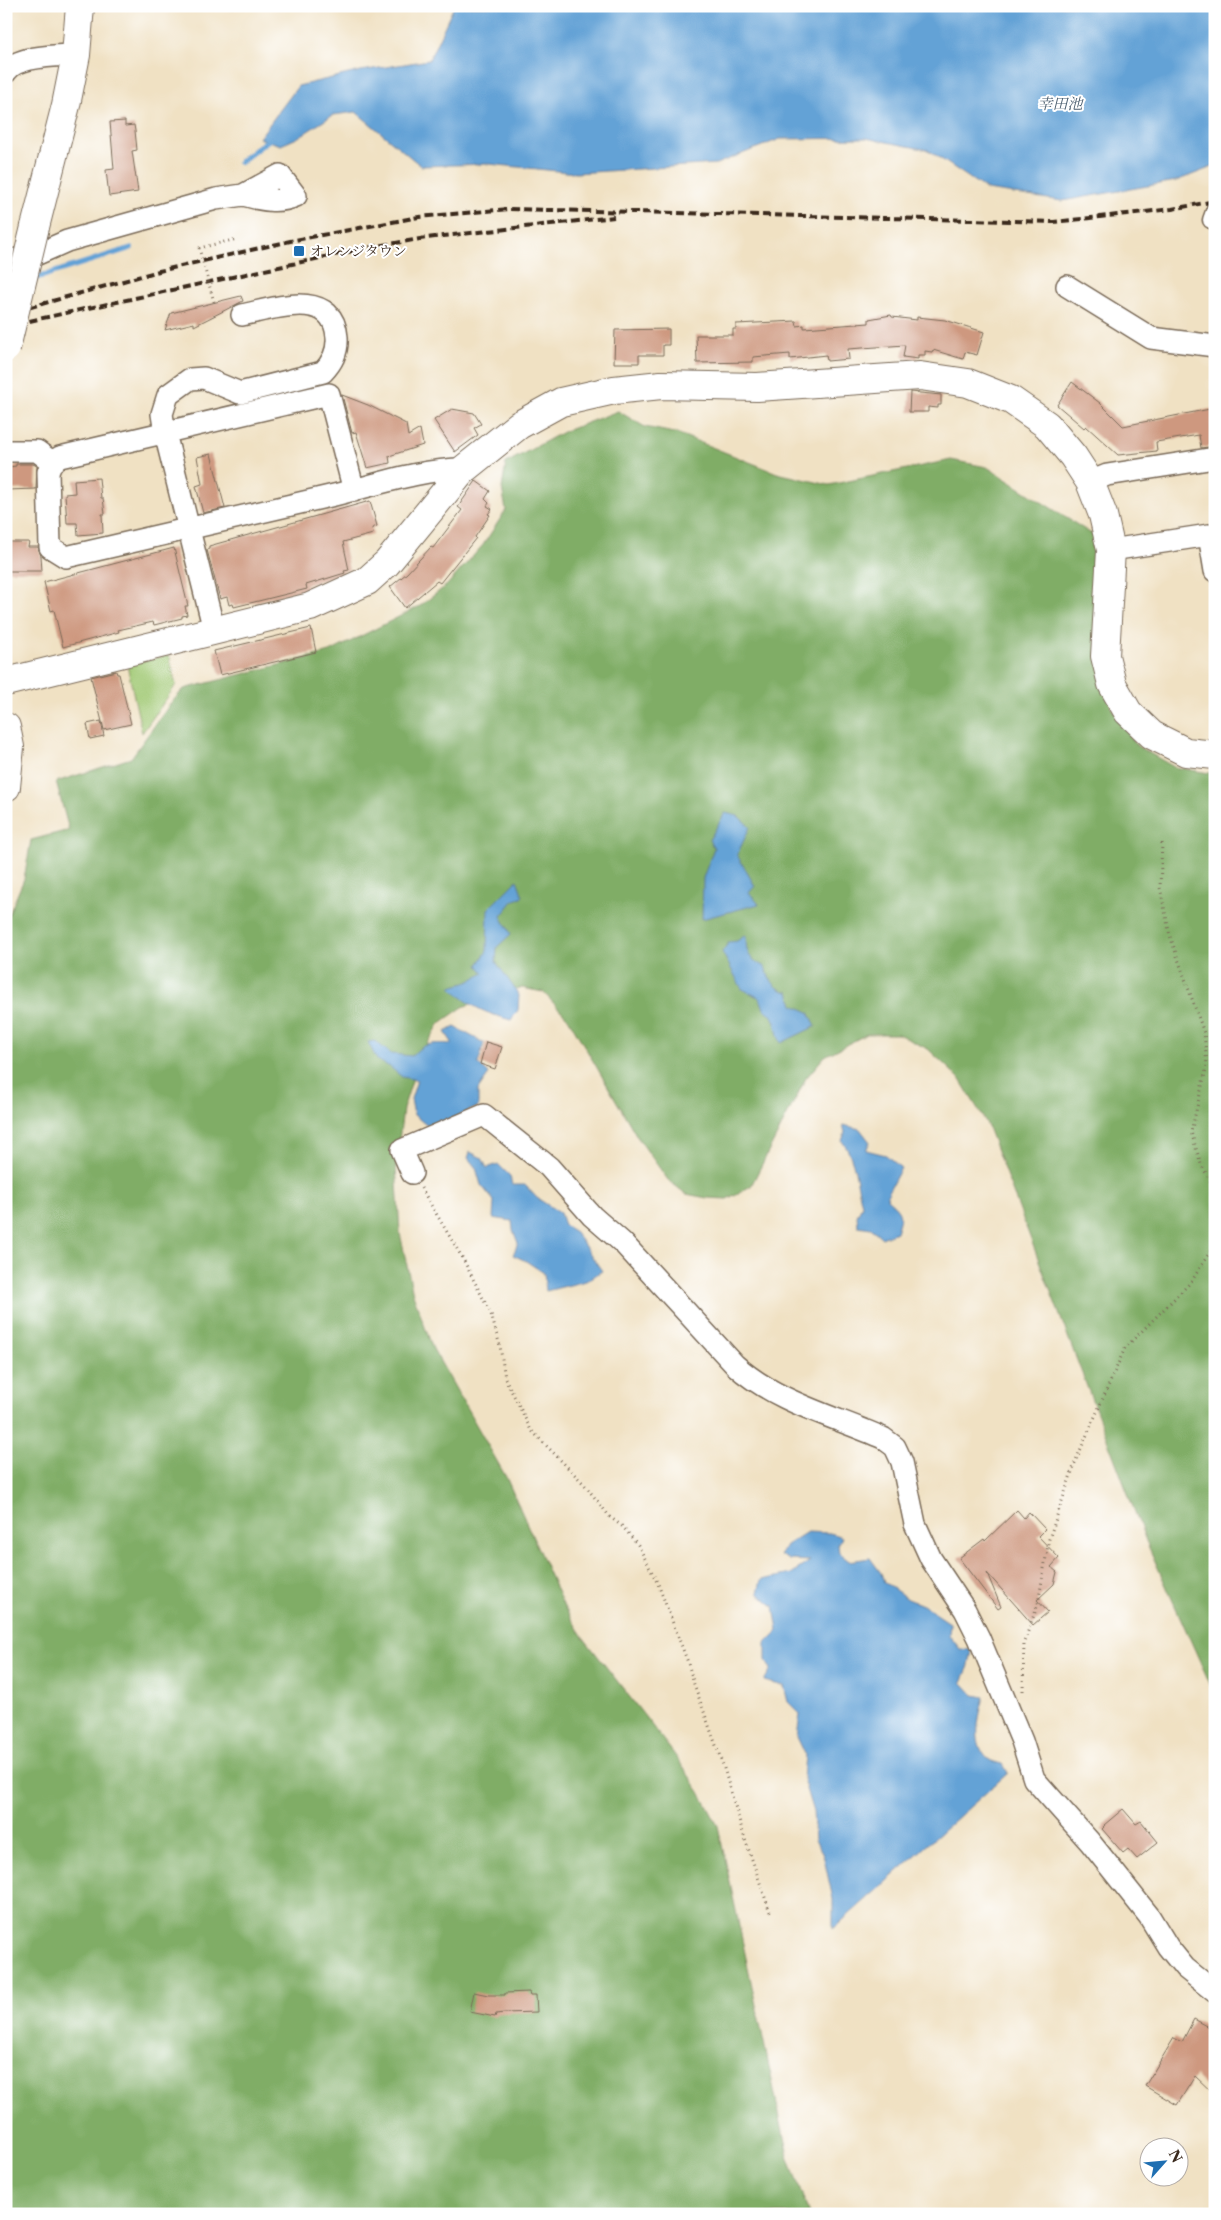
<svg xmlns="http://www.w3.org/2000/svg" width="1221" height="2220" font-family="'Libre Caslon Text','Noto Serif JP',serif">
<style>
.green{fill:#a1c974;stroke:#6e7a49}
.forest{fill:#80ad66;stroke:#5e6c42}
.water{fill:#63a2d6;stroke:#4f667a}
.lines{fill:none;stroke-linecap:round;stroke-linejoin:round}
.stream{stroke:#63a2d6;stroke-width:5.5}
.building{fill:#ce987f}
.pedestrian-casing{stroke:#7a6a58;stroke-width:19}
.minor-casing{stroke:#7a6a58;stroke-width:24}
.tertiary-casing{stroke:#7a6a58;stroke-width:30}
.path{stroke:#7a6a58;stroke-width:3;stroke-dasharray:1 4;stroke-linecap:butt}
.pedestrian{stroke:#fff;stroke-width:16}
.minor{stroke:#fff;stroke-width:21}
.tertiary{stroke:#fff;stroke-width:28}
.rail{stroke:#3b2a1e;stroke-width:4;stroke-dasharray:8 4;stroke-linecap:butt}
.tertiary-bridge-casing{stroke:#7a6a58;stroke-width:30;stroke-linecap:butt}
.path-bridge{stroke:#7a6a58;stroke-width:3;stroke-dasharray:1 4;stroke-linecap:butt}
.tertiary-bridge{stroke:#fff;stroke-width:28}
.poi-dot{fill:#1f6fb2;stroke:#fff;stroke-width:2}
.labels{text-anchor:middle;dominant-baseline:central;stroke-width:4;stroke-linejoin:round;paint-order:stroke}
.poi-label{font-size:14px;fill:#3b2a1e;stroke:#fff;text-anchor:start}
.water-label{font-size:15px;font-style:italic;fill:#4d6071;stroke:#fff}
</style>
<rect width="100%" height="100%" fill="#fff"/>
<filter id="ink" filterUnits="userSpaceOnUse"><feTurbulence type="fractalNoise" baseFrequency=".02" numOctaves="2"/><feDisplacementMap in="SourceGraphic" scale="10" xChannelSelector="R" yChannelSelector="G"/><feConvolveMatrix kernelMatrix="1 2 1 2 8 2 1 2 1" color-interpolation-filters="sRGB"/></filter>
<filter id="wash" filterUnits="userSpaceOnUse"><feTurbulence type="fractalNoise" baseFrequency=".0096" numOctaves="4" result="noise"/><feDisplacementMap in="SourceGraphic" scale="20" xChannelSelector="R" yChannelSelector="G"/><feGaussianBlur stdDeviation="1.12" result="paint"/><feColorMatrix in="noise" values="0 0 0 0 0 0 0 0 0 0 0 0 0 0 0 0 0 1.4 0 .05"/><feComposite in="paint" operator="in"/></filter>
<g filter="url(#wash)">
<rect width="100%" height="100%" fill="#f0e1c3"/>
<path class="green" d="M169,655L176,685L142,733L127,665Z"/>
<path class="forest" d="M618,411L645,427L679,434L777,473L829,485L951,460L987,467L1101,540L1111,707L1137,746L1174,767L1215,774V1695L1146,1541L986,1122L959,1078L928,1049L898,1034H867L825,1056L806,1078L751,1186L727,1199L707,1198L686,1194L668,1180L638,1138L568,1018L543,992L522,988L494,994L463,1007L440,1023L420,1056L403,1109L396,1165L400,1233L413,1294L433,1349L506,1477L564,1607L583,1637L674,1754L700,1792L718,1826L788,2156L809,2214H6V921L24,879L31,840L69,830L56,782L131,758L171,703L184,689L330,652L420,606L447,585L483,545L506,510L502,488L506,463L563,432Z"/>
<path class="water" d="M454,6H1215V166L1176,181L1062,201L987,190L928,150L866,138L780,139L716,164L576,173L489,164L421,166L356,112L333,115L297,138L281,145L259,138L298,86L361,71L429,60Z
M725,813L738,816L750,827L737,855L755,886L749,893L759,904L702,919L703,878L714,848L709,840Z
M517,880L523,896L513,901L501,916L511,934L497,947L496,962L519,995L518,1010L511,1020C485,1013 470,1007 451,987L468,982L484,973L478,965L487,951L488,909Z
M746,935C746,954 748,958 765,967C770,980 775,990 789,992L793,1005L809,1012L816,1026L781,1043C775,1032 778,1016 764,1009L760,998L742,989L722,952L729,942L737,941Z
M455,1027L484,1043L478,1064L489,1074L478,1090V1107L430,1128L414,1115L411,1099L417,1080L402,1077L390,1067L377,1060L368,1042L375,1041L391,1054L412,1056C423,1042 435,1043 453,1044L445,1032Z
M843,1125L860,1129L870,1142L866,1150L886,1155L901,1168L889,1190L887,1199C902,1212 902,1213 896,1232L882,1238L871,1228L858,1226L857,1216L862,1205C856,1183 856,1159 842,1141L845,1132Z
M470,1152L482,1158L487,1168L498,1164L510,1176L512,1185H525L537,1198L560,1213L564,1225L575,1232L602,1271L586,1281L546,1291L544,1273L526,1261L513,1255L518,1243L513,1230L512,1221L493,1218L494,1201L481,1185L476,1168L468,1158Z
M807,1532L830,1533L842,1537L838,1545L839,1553L849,1561L870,1558L881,1573L884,1582L908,1599L923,1605L950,1623L949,1635L960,1649L972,1650L969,1666L962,1682L974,1695L984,1697C979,1716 971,1743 988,1759C992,1762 999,1763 1003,1764L1008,1773L833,1929V1899L823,1854L815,1840L813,1812L803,1779L805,1754L797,1737L800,1714L788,1702L784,1686L764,1681L771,1669L766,1660V1643L778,1631L774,1606L758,1593L761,1580L791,1574L810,1561L789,1560L780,1555L786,1545Z"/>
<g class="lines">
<path class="stream" d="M240,162L272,137
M30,280L131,248"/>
</g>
<g id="blocks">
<path class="building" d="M125,121V126L134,125L135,131L137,150L132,151L138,192L109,196L106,170L114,169L110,122Z
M241,296L243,301L194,326V323L165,330L171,313Z
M891,315L892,317L917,320V317L945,320L984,332L977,355L965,352L963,359L933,350L932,352L925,351V355H918V359L903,357L905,345L848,349L849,359L827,361L826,355L790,359V354L753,357V362L697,363L696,335H733V329H736V324L796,321L797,326L804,325V328L869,323V319Z
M669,329V345H663V355H639V363H614L615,330Z
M1072,382L1100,403L1123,426L1215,408V446L1201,448L1199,435L1156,442L1157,451L1118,455L1086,426L1084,428L1057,405Z
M910,392L941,395V405H938V408L928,407V412H909Z
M342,395L368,405L406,424L408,436L420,429L423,445L389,456L390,463L367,468L356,432L352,433Z
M452,409L474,413L481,424L474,428L478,435L455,452L434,420Z
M211,454L225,508L203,513L196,486L202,484L197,457Z
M16,464H33L37,466L36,489L7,490V470H9V467L16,466Z
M99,478L101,498H103L105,514H102L103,533L78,535L77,523H67L65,494L75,493L74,480Z
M476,481L490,491L485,499L489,503L487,506L492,509L488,514L490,515L475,537L476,538L440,583L437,581L405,608L390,587L407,573L431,547L433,548L462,510L458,507Z
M370,501L377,526L372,528L373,534L343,542L349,570L344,571L345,573L306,585L307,589L234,607L233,604L229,605L227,597L220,599L207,550L209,549V546Z
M7,542H29L28,547H38L41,556L42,571H7Z
M174,548L188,606H185L187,615L182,616V618L154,625L153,622L118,630L119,632L63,647L54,610L51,611L44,582Z
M311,628L316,652L220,675L214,651Z
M116,671L117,674H119L131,724L104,730L91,677Z
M101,721L104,736L90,739L87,724Z
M486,1042L502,1047L495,1069L480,1064Z
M1017,1510L1024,1518L1029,1512L1045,1529L1038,1536L1059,1558L1051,1567L1057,1572L1054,1584L1037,1600L1048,1612L1033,1625L987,1573L1001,1607L998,1609L959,1558L984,1539L985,1541Z
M1123,1809L1136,1824L1141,1821L1158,1842L1137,1859L1128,1849L1123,1853L1102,1829L1105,1826L1104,1825Z
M474,1992L488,1995H505V1993L529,1992L530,1995H536L537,2012L504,2013L496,2014L495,2017L470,2012Z
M1194,2019L1215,2030V2095L1195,2076L1177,2105L1145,2086L1174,2038L1182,2042Z"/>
</g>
</g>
<g filter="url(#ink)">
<use href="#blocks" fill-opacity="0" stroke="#7a6a58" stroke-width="1"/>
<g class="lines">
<g class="pedestrian-casing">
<path id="pedestrian" d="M1211,220L1215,209"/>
</g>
<g class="minor-casing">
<path id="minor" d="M6,72C17,55 58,56 76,55
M6,261L33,256L67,241L216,199L243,195L280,175L296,196C278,204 262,200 243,195
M1067,286L1151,338L1215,346
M6,451H37L52,462
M1090,482L1107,475L1215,458
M354,491L329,394L60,457L52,462L48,472L50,547L66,557C154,537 242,517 330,496C373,486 419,469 464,469
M1111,550L1209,535L1215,571
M214,630L165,433L162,414L168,395L190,379L204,378L240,393L323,372C333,362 338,351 337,337C333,287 272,309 242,315
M412,1173L402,1150L484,1115L549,1167L592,1216L623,1243L735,1365C776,1402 833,1416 883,1438L895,1447L902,1462L915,1524L931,1559L965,1610L979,1638L1022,1741L1034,1779L1090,1842L1149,1916L1168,1947L1185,1968L1215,1992"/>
</g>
<g class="tertiary-casing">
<path id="tertiary" d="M35,227L66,105L76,55L80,6
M6,682L310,607L367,581L387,563L464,469L519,425L561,402L614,390L661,385L757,387L920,376L968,383L1011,400L1047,425L1073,456L1090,482L1103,515L1111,550L1105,656L1112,684L1128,712L1152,735L1186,752L1215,755
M6,727L10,747L6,787"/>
</g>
<path class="path" d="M199,248L237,239
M1162,843L1160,887L1170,936L1204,1033L1207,1065L1191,1132L1201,1164L1215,1190
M421,1188L463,1259L491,1314L500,1346L505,1378L531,1430L584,1484L610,1517L623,1527L638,1545L658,1584L687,1660L694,1684L723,1765L743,1833L771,1915
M1023,1691L1024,1642L1038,1604L1049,1539L1076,1460L1125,1348L1191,1282L1215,1244"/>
<use href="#pedestrian" class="pedestrian"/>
<use href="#minor" class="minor"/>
<use href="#tertiary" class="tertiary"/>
<path class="rail" d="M6,314L159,271L295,240L419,217L509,209L1054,222L1172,209L1215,201
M6,326L371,247L426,238L614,217"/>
<g class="tertiary-bridge-casing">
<path id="tertiary-bridge" d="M6,348L35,227"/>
</g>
<path class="path-bridge" d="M199,248L214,302"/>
<use href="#tertiary-bridge" class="tertiary-bridge"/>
</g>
</g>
<rect class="poi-dot" x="293" y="245" width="12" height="12" rx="2.5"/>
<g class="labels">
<g class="poi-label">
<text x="310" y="251">オレンジタウン</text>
</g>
<g class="water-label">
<text x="1060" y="103">幸田池</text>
</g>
</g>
<rect width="1221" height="2220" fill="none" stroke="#fff" stroke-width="25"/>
<g transform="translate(1164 2162) rotate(63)"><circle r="24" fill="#ffffff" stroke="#b1aaa5"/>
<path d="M0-4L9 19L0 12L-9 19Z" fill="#1f6fb2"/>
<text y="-8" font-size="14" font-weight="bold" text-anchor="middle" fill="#3b2a1e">N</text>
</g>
</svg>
